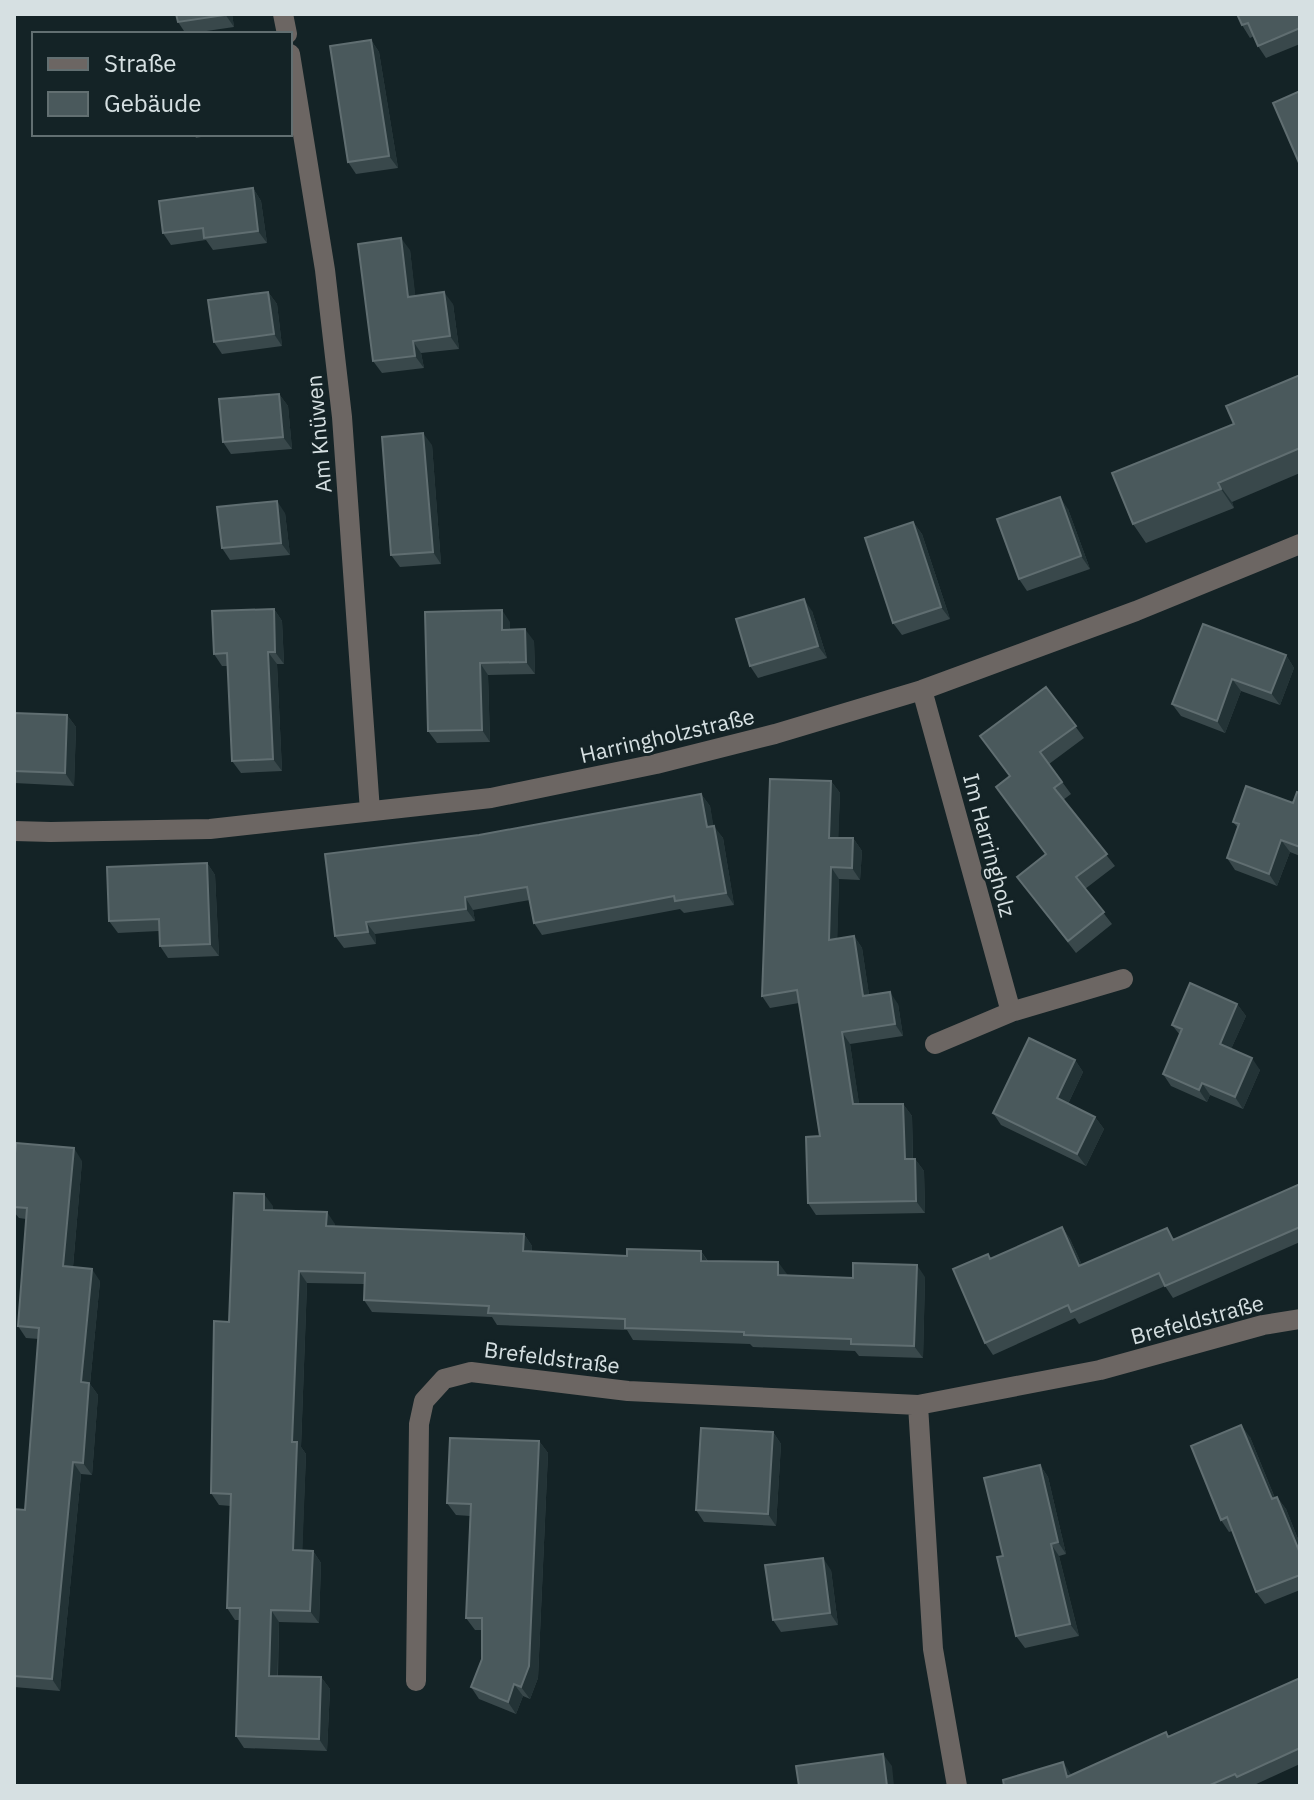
<svg xmlns="http://www.w3.org/2000/svg" width="1314" height="1800" font-family="'IBM Plex Sans',sans-serif">
<style>
.lines{fill:none;stroke-linecap:round;stroke-linejoin:round}
.minor{stroke:#6c6663;stroke-width:20}
.wall{fill:#39484b}
.shaded-wall{fill:#233336}
.building{fill:#4a595c;stroke:#606e71;stroke-width:2}
.labels{text-anchor:middle;dominant-baseline:central;stroke-width:6;stroke-linejoin:round;paint-order:stroke}
.street-label{font-size:22px;fill:#d6e0e2;stroke:#142326}
</style>
<rect width="100%" height="100%" fill="#142326"/>
<g class="lines">
<path class="minor" d="M283,14L287,34
M290,54L325,270L342,417L370,811
M922,690L1011,1012L935,1044
M14,831L51,832L210,829L491,798L656,764L775,734L922,690L1136,611L1300,544
M1011,1012L1123,979
M918,1405L933,1649L957,1786
M416,1681L419,1424L424,1401L444,1379L471,1372L628,1391L918,1405L1100,1370L1263,1325L1300,1319"/>
</g>
<path class="wall" d="M176,14H232L234,27L186,34L178,22Z
M1237,14H1300V44L1266,58L1258,46L1254,36L1250,38L1242,25Z
M371,40L379,52L398,168L356,174L348,162Z
M194,134H216L196,138Z
M253,188L261,201L267,243L213,250L206,240L171,245L163,233Z
M410,250L415,296L453,304L459,349L421,353L424,368L382,373L373,361Z
M268,292L277,304L282,346L222,354L214,342Z
M1300,375V473L1232,502L1234,508L1146,543L1133,524L1234,424Z
M279,394L288,406L292,449L231,454L223,442Z
M432,445L441,564L400,567L391,555Z
M1068,509L1090,569L1027,591L1019,579Z
M285,513L290,555L230,560L222,548Z
M913,522L922,534L950,619L902,635L893,623Z
M274,609L282,621L284,664H277L282,771L241,773L232,761L228,666H222L214,654Z
M812,611L827,658L758,678L750,666Z
M510,622V630L534,641L535,674L488,675L490,742L437,743L428,731Z
M1286,655L1294,668L1280,705L1241,691L1225,733L1181,716L1172,704Z
M1046,687L1084,738L1049,764L1071,794L1063,800L1115,866L1085,889L1112,924L1076,953L1017,877L1045,854L1010,777Z
M14,713L67,715L76,727L74,786L14,783Z
M831,781L840,793L838,838H853L862,851L860,880L839,879L837,939L854,936L862,948L869,995L898,1004L903,1036L850,1044L859,1104H903L912,1116L913,1159H915L924,1171L925,1213L816,1215L808,1203L820,1136L799,1003L770,1008L762,996Z
M1300,793V856L1290,852L1277,886L1235,870L1227,858L1238,828L1233,822L1293,803Z
M701,794L710,806L713,826L723,838L734,905L684,913L680,909L542,935L534,923L530,900L473,910L475,921L375,934L376,944L344,948L335,936L479,835Z
M207,863L215,875L219,956L168,958L160,946L159,931L118,933L109,921Z
M1237,1004L1246,1016L1231,1049L1260,1070L1243,1109L1210,1095L1207,1102L1171,1086L1163,1074L1180,1035L1172,1025Z
M1075,1060L1083,1072L1068,1104L1095,1117L1104,1129L1086,1166L1001,1125L993,1113Z
M82,1161L73,1267L100,1281L90,1384L98,1395L92,1475L81,1474L60,1691L14,1687V1509L25,1510L39,1339L26,1338L18,1326L26,1219L19,1218L14,1212V1164Z
M1300,1184V1242L1173,1298L1165,1286L1079,1324L1075,1318L993,1355L985,1343L991,1259L1062,1227L1070,1239L1082,1265L1175,1239Z
M273,1206V1210L335,1224V1227L524,1234L532,1246V1252L627,1256L701,1251L708,1261L778,1262L786,1276L853,1278L925,1277L923,1358L859,1356L855,1351L753,1347L750,1344L633,1340L627,1330L497,1325L492,1317L372,1312L364,1300V1284L307,1283L301,1447L306,1454L302,1551H313L321,1563L319,1623L279,1622L278,1676L321,1677L330,1689L327,1751L244,1748L236,1736L240,1620H235L227,1608L231,1506L219,1505L211,1493L229,1322Z
M773,1432L781,1444L776,1526L704,1522L696,1510Z
M1250,1437L1275,1498L1277,1497L1286,1509L1300,1544V1590L1265,1604L1256,1592L1232,1531L1229,1532L1221,1520Z
M539,1441L548,1453L538,1678L530,1699L523,1696L516,1714L479,1699L471,1687L482,1659V1630H475L466,1618L470,1516L456,1515L447,1503Z
M1040,1465L1048,1477L1066,1554L1059,1556L1079,1636L1025,1648L1016,1636L1003,1556Z
M831,1570L838,1625L781,1632L773,1620Z
M1300,1678V1764L1252,1786H1004L1072,1775L1169,1736Z"/>
<path class="shaded-wall" d="M225,14H232L234,27Z
M371,40L379,52L398,168L389,156Z
M253,188L261,201L267,243L258,231Z
M401,238L410,250L417,309L408,297Z
M268,292L277,304L282,346L274,334Z
M444,292L453,304L459,349L450,336Z
M413,341L421,353L424,368L415,356Z
M279,394L288,406L292,449L283,437Z
M423,433L432,445L441,564L433,552Z
M1218,483L1232,502L1234,508L1221,489Z
M1060,497L1068,509L1090,569L1081,556Z
M277,501L285,513L290,555L281,543Z
M913,522L922,534L950,619L941,607Z
M804,599L812,611L827,658L818,646Z
M274,609L282,621L284,664L275,652Z
M502,610L510,622V642L502,630Z
M525,629L534,641L535,674L526,662Z
M268,652L277,664L282,771L273,759Z
M1286,655L1294,668L1280,705L1271,693Z
M480,663L488,675L490,742L482,730Z
M1232,679L1241,691L1225,733L1217,721Z
M67,715L76,727L74,786L65,773Z
M831,781L840,793L838,850L829,838Z
M701,794L710,806L716,839L707,827Z
M714,826L723,838L734,905L726,893Z
M853,838L862,851L860,880L852,868Z
M1281,840L1290,852L1277,886L1269,874Z
M207,863L215,875L219,956L210,944Z
M831,867L839,879L837,952L829,940Z
M465,897L473,910L475,921L466,909Z
M366,922L375,934L376,944L368,932Z
M854,936L862,948L871,1008L863,996Z
M890,992L898,1004L903,1036L895,1024Z
M1237,1004L1246,1016L1228,1056L1220,1044Z
M842,1032L850,1044L861,1116L853,1104Z
M1252,1058L1260,1070L1243,1109L1235,1097Z
M1075,1060L1083,1072L1065,1110L1057,1098Z
M1202,1083L1210,1095L1207,1102L1199,1090Z
M903,1104L912,1116L913,1171L905,1159Z
M1095,1117L1104,1129L1086,1166L1077,1154Z
M74,1148L82,1161L72,1278L63,1266Z
M915,1159L924,1171L925,1213L916,1201Z
M264,1194L273,1206L272,1222L264,1210Z
M327,1212L335,1224V1238L326,1226Z
M1062,1227L1070,1239L1088,1278L1079,1266Z
M524,1234L532,1246L531,1263L523,1251Z
M701,1251L709,1264L701,1261Z
M778,1262L787,1274L786,1288L778,1275Z
M917,1265L925,1277L923,1358L914,1346Z
M92,1269L100,1281L90,1384L98,1395L92,1475L83,1463L81,1382Z
M299,1271L307,1283L301,1447L306,1454L302,1562L293,1550L292,1442Z
M1241,1425L1250,1437L1280,1511L1272,1499Z
M773,1432L781,1444L776,1526L768,1514Z
M539,1441L548,1453L538,1678L530,1699L521,1687Z
M73,1462L81,1474L60,1691L52,1679Z
M1040,1465L1048,1477L1066,1554L1058,1542Z
M1277,1497L1286,1509L1300,1544V1553Z
M1051,1544L1059,1556L1079,1636L1070,1624Z
M313,1551L321,1563L319,1623L310,1611Z
M823,1558L831,1570L838,1625L830,1613Z
M271,1610L279,1622L277,1688L269,1676Z
M321,1677L330,1689L327,1751L319,1739Z
M514,1684L523,1696L516,1714L508,1702Z
M883,1754L892,1766L894,1786H887Z
M1063,1762L1071,1774L1067,1777Z"/>
<path class="building" d="M176,14H225V15L178,22Z
M1237,14H1300V28L1258,46L1248,23L1242,25Z
M371,40L389,156L348,162L330,46Z
M1300,91V165L1273,103Z
M253,188L258,231L204,238L203,228L163,233L159,201Z
M401,238L408,297L444,292L450,336L413,341L415,356L373,361L358,244Z
M268,292L274,334L214,342L208,300Z
M1300,375V448L1218,483L1221,489L1133,524L1112,473L1234,424L1226,406Z
M279,394L283,437L223,442L219,399Z
M423,433L433,552L391,555L382,437Z
M1060,497L1081,556L1019,579L997,519Z
M277,501L281,543L222,548L217,507Z
M913,522L941,607L893,623L865,538Z
M804,599L818,646L750,666L736,619Z
M274,609L275,652H268L273,759L232,761L227,653L214,654L212,611Z
M502,610V630L525,629L526,662L480,663L482,730L428,731L425,612Z
M1203,624L1286,655L1271,693L1232,679L1217,721L1172,704Z
M1046,687L1076,726L1040,752L1062,782L1054,788L1107,854L1076,877L1104,912L1068,941L1017,877L1046,854L996,787L1010,776L980,736Z
M14,713L67,715L65,773L14,771Z
M770,779L831,781L829,838H853L852,868L831,867L829,940L854,936L863,996L890,992L895,1024L842,1032L853,1104H903L905,1159H915L916,1201L808,1203L806,1137L820,1136L797,990L762,996Z
M1246,786L1293,803L1297,792L1300,793V847L1281,840L1269,874L1227,858L1239,824L1233,822Z
M701,794L707,827L714,826L726,893L675,901L674,896L534,923L527,887L465,897L466,909L366,922L368,932L335,936L325,854L479,835Z
M207,863L210,944L160,946L159,919L109,921L107,867Z
M1190,983L1237,1004L1220,1044L1252,1058L1235,1097L1202,1083L1199,1090L1163,1074L1182,1029L1172,1025Z
M1029,1038L1075,1060L1057,1098L1095,1117L1077,1154L993,1113Z
M16,1143L74,1148L63,1266L92,1269L81,1382L89,1383L83,1463L73,1462L52,1679L14,1676V1509L25,1510L39,1328L18,1326L27,1208L14,1207V1164Z
M1300,1184V1227L1165,1286L1159,1273L1071,1312L1068,1305L985,1343L953,1269L988,1254L990,1259L1062,1227L1079,1266L1167,1228L1173,1240Z
M234,1193L264,1194V1210L327,1212L326,1226L524,1234L523,1251L627,1256V1249L701,1251V1261L778,1262V1275L853,1278V1263L917,1265L914,1346L851,1344V1339L744,1335V1332L625,1328V1319L488,1313L489,1306L364,1300L365,1273L299,1271L292,1442H297L293,1550L313,1551L310,1611L271,1610L269,1676L321,1677L319,1739L236,1736L240,1608H227L231,1494L211,1493L214,1321L229,1322Z
M1241,1425L1272,1499L1277,1497L1300,1553V1575L1256,1592L1227,1517L1221,1520L1191,1446Z
M701,1428L773,1432L768,1514L696,1510Z
M450,1438L539,1441L529,1666L521,1687L514,1684L508,1702L471,1687L482,1659V1618H466L471,1504L447,1503Z
M1040,1465L1058,1542L1051,1544L1070,1624L1016,1636L997,1557L1003,1556L984,1478Z
M823,1558L830,1613L773,1620L765,1565Z
M1300,1678V1748L1237,1777L1235,1774L1208,1786H1004L1003,1780L1063,1762L1067,1777L1166,1732L1168,1737Z
M883,1754L887,1786H799L796,1766Z"/>
<g class="labels">
<g class="street-label">
<text transform="translate(318 434) rotate(-95)">Am Knüwen</text>
<text transform="translate(667 735) rotate(-13)">Harringholzstraße</text>
<text transform="translate(990 845) rotate(75)">Im Harringholz</text>
<text transform="translate(1197 1319) rotate(-15)">Brefeldstraße</text>
<text transform="translate(552 1357) rotate(7)">Brefeldstraße</text>
</g>
</g>
<rect width="1314" height="1800" fill="none" stroke="#d6e0e2" stroke-width="32"/>
<rect x="32" y="32" width="260" height="104" fill="#142326" stroke="#626f71" stroke-width="2"/>
<rect x="48" y="58" width="40" height="12" fill="#6c6663" stroke="#626f71" stroke-width="2"/>
<text x="104" y="72" font-size="24" fill="#d6e0e2">Straße</text>
<rect x="48" y="92" width="40" height="24" fill="#4a595c" stroke="#626f71" stroke-width="2"/>
<text x="104" y="112" font-size="24" fill="#d6e0e2">Gebäude</text>
</svg>
